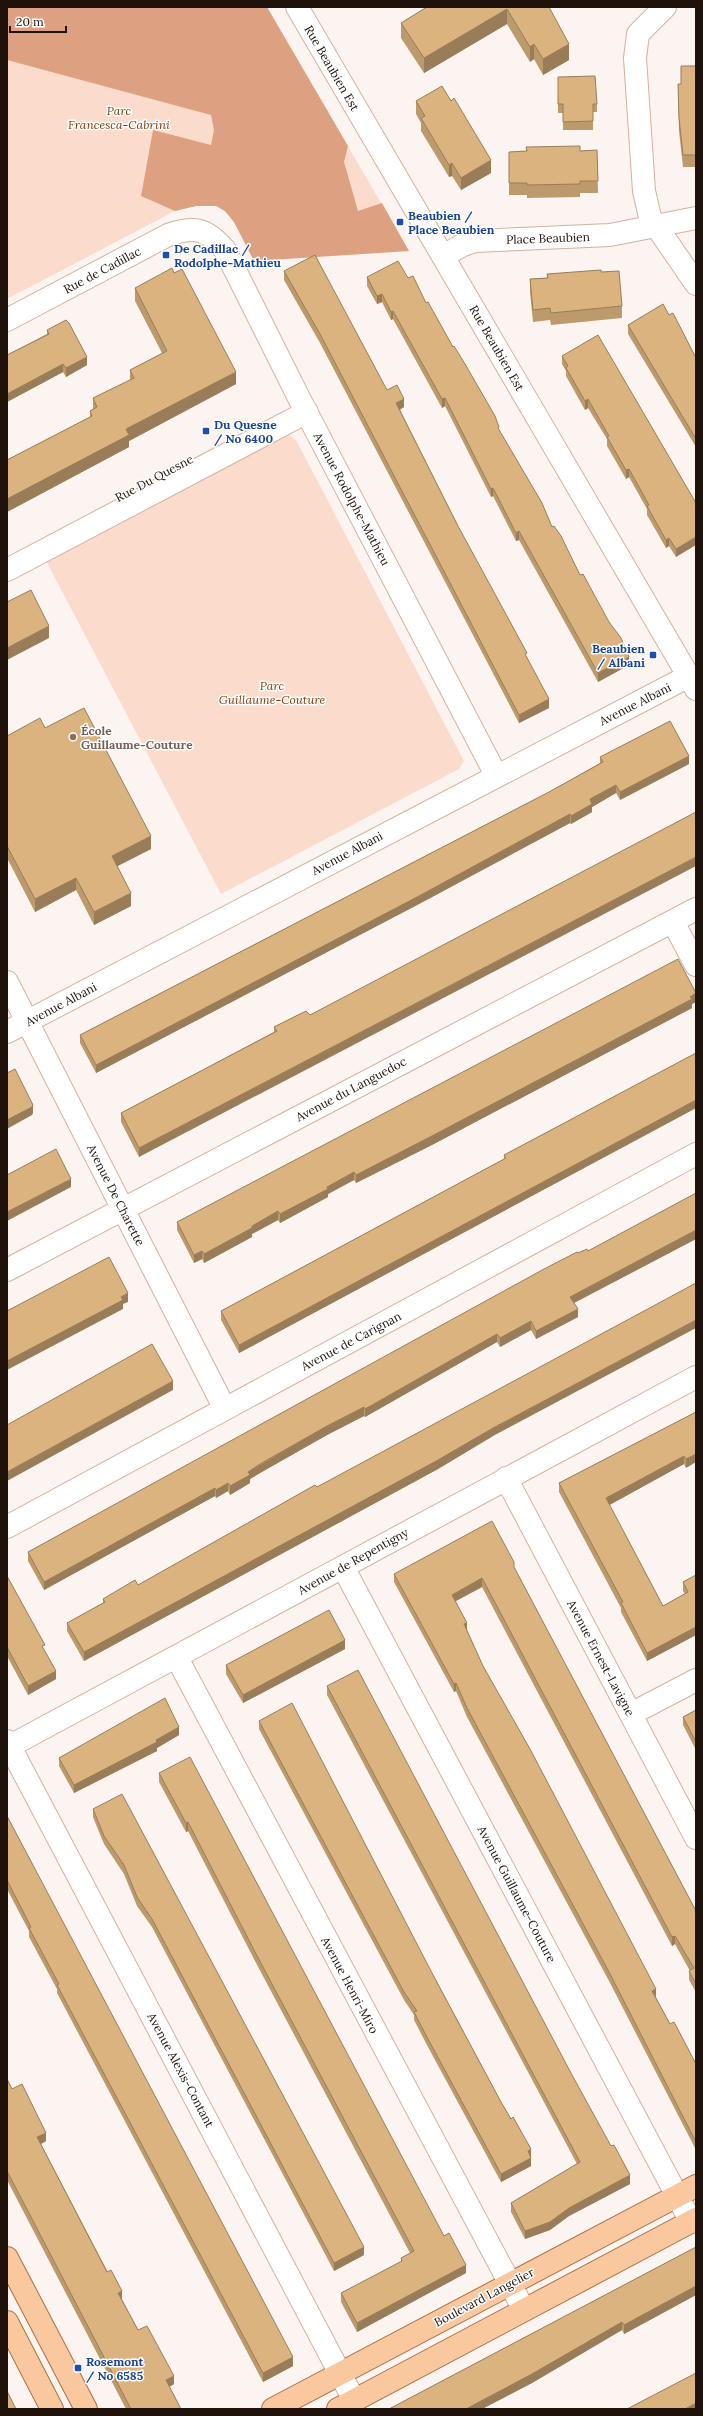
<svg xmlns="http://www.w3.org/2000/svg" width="703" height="2416" font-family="Lora,serif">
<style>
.green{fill:#fbdccc}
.forest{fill:#dda182}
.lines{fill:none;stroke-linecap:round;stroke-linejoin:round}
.minor-casing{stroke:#d4b09d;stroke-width:24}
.major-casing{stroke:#aa7041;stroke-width:24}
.minor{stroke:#fff;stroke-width:22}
.major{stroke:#fac89e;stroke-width:22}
.wall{fill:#bc9a6c}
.shaded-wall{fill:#997d58}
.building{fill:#dbb37e;stroke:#997d58}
.transit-dot{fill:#1a4fb4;stroke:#fff;stroke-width:1.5}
.education-dot{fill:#8d6e63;stroke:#fff;stroke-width:1.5}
.labels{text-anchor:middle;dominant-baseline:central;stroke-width:3;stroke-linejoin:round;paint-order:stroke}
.street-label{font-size:12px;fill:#1e120b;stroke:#fff}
.park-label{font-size:12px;font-style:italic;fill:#833c09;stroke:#fff}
.transit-label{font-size:12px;font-weight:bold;fill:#164399;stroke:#fff;text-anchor:start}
.education-label{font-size:12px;font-weight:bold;fill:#785e54;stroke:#fff;text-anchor:start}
</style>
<rect width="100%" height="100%" fill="#fcf4f0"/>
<path class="green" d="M7,7H267L409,251L254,261C247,247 232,209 215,206C203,203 187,208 175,211L7,299Z
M288,434L296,440L464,761L459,769L221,894L45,559Z"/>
<path class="forest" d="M7,7H267L348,146L344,162L358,211L382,203L409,251L254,261L234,222L225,211L216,206H196L175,211L141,196L153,130L211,145L214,130L211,115L7,60Z"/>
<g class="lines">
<g class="minor-casing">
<path id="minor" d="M297,7L696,689
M665,7L638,34L635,58L644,191L650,217L696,284
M443,256L463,245L475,241L610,235L696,218
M7,320L168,235C195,226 206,228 225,250L300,400L496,775
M7,570L307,412
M673,922L696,965
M7,982L225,1409
M7,1032L689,676
M7,1270L696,909
M506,1478L696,1838
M7,1527L696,1154
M343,1567L691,2222
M177,1658L524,2310
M631,1714L696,1680
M7,1741L354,2400
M10,1746L696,1377"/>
</g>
<g class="major-casing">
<path id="major" d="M7,2258L86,2409
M7,2322L52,2409
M273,2409L696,2186
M338,2409L696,2219"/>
</g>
<use href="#minor" class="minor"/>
<use href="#major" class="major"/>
</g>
<path class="wall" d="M427,7H549L569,60L543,75L534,59L530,62L507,24L424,73L401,38V23Z
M696,66V167H683L679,131L678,84H681Z
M558,77L597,104V112H593V130H563V113H558Z
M416,101L491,173L461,190L452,176L449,177L421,131V123L416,114Z
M526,147L580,151L597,150L598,193H580V197L527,198V195H509V152L526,151Z
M284,271L387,390L404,407L400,410L458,526L527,658L549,708L519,723L320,343L284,280Z
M601,272L622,306V318L551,325L550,320L533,322L530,292V279L547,278V274Z
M367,277L408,278L426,303L499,431L629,665L598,682L519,540L516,541L493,496L491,497L445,406L442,408L393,319L391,320L382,302L377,304L367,286Z
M135,288L236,384L129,441V447L7,512V460L90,417V411L93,409V398L130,380V370L162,353L135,301Z
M628,325L696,358V447L628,334Z
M47,330L87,365L66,377L63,372L7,402V355L47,334Z
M562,356L696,503L676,557L669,546L666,548L647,515V509L629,477L626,479L607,446V439L588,408L585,410L566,376V371L562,364Z
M45,728L151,849L117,866L131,906L94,925L76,890L35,912L7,858V736Z
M600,757L689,764L620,800L616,793L592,807V812L571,824L570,823L419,904L96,1073L80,1043V1035L549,792L600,763Z
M696,993V1002L692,1004V1008L430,1146L356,1183L354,1180L328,1194V1197L280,1223L278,1220L252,1234V1237L204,1263L202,1259L194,1263L177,1230V1222Z
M306,1011L139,1157L121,1122V1113L274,1032V1027Z
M696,1053V1108L239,1353L221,1320V1311L504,1159V1155Z
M696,1239L574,1303L578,1317L536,1339L531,1330L500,1347L497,1342L365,1417L364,1416L327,1435L260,1473L250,1479V1483L230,1495L228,1491L216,1498L215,1496L44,1590L28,1561V1552L578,1253L588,1251Z
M696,1412L686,1468L684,1464L609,1505L663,1606L685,1594L683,1591V1582L696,1575V1635L647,1661L621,1612V1608L559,1492V1483Z
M493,1436L438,1469L84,1661L67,1631V1623L103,1603V1599L138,1585L317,1487Z
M514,1568L696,1911V1992L689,1980V1971H690L675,1944L672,1946L482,1587L456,1601L467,1631L483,1666L670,2024L696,2064V2150L609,1981L467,1717L456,1691L454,1692L394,1582V1574Z
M7,1576L56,1679L28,1695L7,1656Z
M345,1649L243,1703L226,1674V1665Z
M327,1686L630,2184L569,2216L550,2230L525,2239L511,2212V2203L577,2164L327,1695Z
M696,1710V1750L683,1725V1717Z
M259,1721L432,1973L501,2102L511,2119L531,2149V2166L501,2182L428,2047L414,2020V2015L404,2000L259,1729Z
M179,1735L157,1748V1751L74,1793L59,1766V1758Z
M159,1773L444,2236L466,2273L357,2332L341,2302V2293L401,2262V2258L410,2253L255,1961L188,1831L186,1832L159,1782Z
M93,1809L364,2255L334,2271L152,1927L137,1906L124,1874L104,1844L93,1817Z
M7,1816L293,2366L263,2382L57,1993V1989L29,1937V1931L7,1889Z
M7,2079L12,2089L46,2141L41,2144L138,2330L174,2384L169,2387L181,2409H126L7,2180Z
M696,2247V2295L624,2334L622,2330L532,2383L482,2409H389Z"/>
<path class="shaded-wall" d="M507,9V24L424,73V58Z
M534,44V59L530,62V47Z
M569,44V60L543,75V59Z
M491,160V173L461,190V178Z
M452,163V176L449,177V165Z
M382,294V302L377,304V296Z
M393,311V319L391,320V312Z
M87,357V365L66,377V368Z
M63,364V372L7,402V394Z
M236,372V384L129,441V447L7,512V499L126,429Z
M445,398V406L442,408V399Z
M404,399V407L396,411V403Z
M588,399V408L585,410V401Z
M629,469V477L626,479V470Z
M493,488V496L491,497V489Z
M519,531V540L516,541V533Z
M696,537V545L676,557V549Z
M669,538V546L666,548V540Z
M49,626V638L7,660V648Z
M629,657V665L598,682V673Z
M549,699V708L519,723V715Z
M689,756V764L620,800V792Z
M616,785V793L592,807V812L571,824V816L590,799Z
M570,814V823L419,904L96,1073V1065Z
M151,836V849L112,869V856Z
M696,857V866L139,1157V1148Z
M76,878V890L35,912V899Z
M131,893V906L94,925V912Z
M696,993V1002L692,1004V1008L430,1146L356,1183V1175Z
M696,1100V1108L239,1353V1345Z
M33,1105V1113L32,1115L7,1129V1120Z
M354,1172V1180L328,1194V1197L280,1223V1214Z
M71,1179V1187L7,1221V1212Z
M278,1211V1220L252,1234V1237L204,1263V1254Z
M696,1230V1239L570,1305V1297Z
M202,1251V1259L194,1263V1255Z
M128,1293V1302L123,1304V1309L7,1370V1361Z
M578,1309V1317L536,1339V1331Z
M696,1320V1328L493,1436L438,1469L84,1661V1652L493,1428Z
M531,1321V1330L500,1347V1338Z
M497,1334V1342L365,1417V1409Z
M173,1381V1390L7,1481V1472Z
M364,1407V1416L327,1435L260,1473L250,1479V1483L230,1495V1486L248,1472L327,1426Z
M696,1454V1462L686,1468V1459Z
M684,1456V1464L606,1507V1498Z
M228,1483V1491L216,1498V1490Z
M215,1488V1496L44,1590V1582Z
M482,1578V1587L452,1603V1595Z
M467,1623V1631L464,1624Z
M696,1627V1635L647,1661V1653Z
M345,1640V1649L243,1703V1695Z
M56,1671V1679L28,1695V1686Z
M456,1683V1691L454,1692V1684Z
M179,1727V1735L157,1748V1751L74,1793V1785Z
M188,1822V1831L186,1832V1823Z
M675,1936V1944L672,1946V1937Z
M656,1989V1997L652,1991Z
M46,2133V2141L37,2146V2137Z
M531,2149V2158L528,2151Z
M531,2158V2166L501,2182V2174Z
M630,2175V2184L569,2216L550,2230L525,2239V2231Z
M364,2247V2255L334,2271V2263Z
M466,2265V2273L357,2332V2323Z
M696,2286V2295L624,2334V2325Z
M122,2291V2299L118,2301V2293Z
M622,2322V2330L532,2383L482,2409H466Z
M293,2357V2366L263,2382V2373Z
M174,2376V2384L166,2389V2380Z
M696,2403V2409H685Z"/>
<path class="building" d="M427,7H549L569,44L543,59L534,44L530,47L507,9L424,58L401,23Z
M681,66H696V155H683L679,118L678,84H681Z
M595,76L597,104H593V121L563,122V104H558V77Z
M442,86L451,101L454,98L491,160L461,178L452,163L449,165L421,118L425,116L416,101Z
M580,146V151L597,150L598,181H580V184L527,185V183H509V152L527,151L526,147Z
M315,255L387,390L397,385L404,399L396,403L458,526L527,653L525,654L549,699L519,715L320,334L284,271Z
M398,261L408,278L413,276L426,303L428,302L453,347L454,346L465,364L495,416L499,427L498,428L542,503L552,527L554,526L561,536L580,575L583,574L609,622L621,638L629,657L598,673L519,531L516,533L493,488L491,489L445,398L442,399L393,311L391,312L382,294L377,296L367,277Z
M172,268L174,273L182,269L236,372L126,429L129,435L7,499V460L92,416L90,411L97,407L93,398L134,378L130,370L167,351L135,288Z
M601,270V272L619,271L622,306L551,313L550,308L533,310L530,279L548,278L547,274Z
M663,304L669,315L673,313L696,358V439L628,325Z
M66,320L69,323L87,357L66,368L63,364L7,394V355L49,334L47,330Z
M598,335L696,503V537L676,549L669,538L666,540L647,506L649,505L629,469L626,470L607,437L609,436L588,399L585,401L566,368L568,366L562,356Z
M31,590L49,626L7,648V602Z
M84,708L151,836L112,856L131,893L94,912L76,878L35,899L7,846V736L40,718L45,728Z
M670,721L689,756L620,792L616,785L590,799L592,804L571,816L570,814L419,896L96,1065L80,1035L549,792L603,762L600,757Z
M696,812V857L139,1148L121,1113L277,1031L274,1027L306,1011L310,1015Z
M678,959L696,993L690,997L692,999L430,1137L356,1175L354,1172L327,1187L328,1189L280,1214L278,1211L252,1226V1228L204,1254L202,1251L194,1255L177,1222Z
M696,1053V1100L239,1345L221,1311L506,1158L504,1155Z
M15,1069L33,1105L32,1107L7,1120V1073Z
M56,1149L71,1179L7,1212V1175Z
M696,1193V1230L570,1297L578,1309L536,1331L531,1321L500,1338L497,1334L365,1409L364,1407L327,1426L260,1464L248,1472L250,1475L230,1486L228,1483L216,1490L215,1488L44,1582L28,1552L544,1269L577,1252L578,1253L587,1249L588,1251Z
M109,1257L128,1293L121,1297L123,1300L7,1361V1311Z
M696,1283V1320L493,1428L438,1460L84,1652L67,1623L105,1602L103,1599L135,1580L138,1585L315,1485L317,1487Z
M152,1344L173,1381L7,1472V1425Z
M696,1412V1454L686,1459L684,1456L606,1498L663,1606L688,1592L683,1582L696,1575V1627L647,1653L621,1603L623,1602L559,1483Z
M492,1521L514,1562V1567L696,1911V1984L689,1971L694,1968L675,1936L672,1937L482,1578L452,1595L467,1623L464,1624L483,1666L530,1749L656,1989L652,1991L670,2024L674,2022L696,2064V2142L609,1972L467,1708L456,1683L454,1684L394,1574Z
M7,1576L45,1645L42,1646L56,1671L28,1686L7,1647Z
M329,1610L345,1640L243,1695L226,1665Z
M358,1670L572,2075L611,2146L614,2145L630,2175L569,2208L550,2222L525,2231L511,2203L580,2162L327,1686Z
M165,1698L179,1727L156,1740L157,1742L74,1785L59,1758Z
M292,1703L432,1973L501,2102L511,2119L513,2117L531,2149L528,2151L531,2158L501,2174L428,2039L414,2012L417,2011L404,1992L259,1721Z
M696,1710V1742L683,1717Z
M190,1757L444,2236L449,2233L466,2265L357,2323L341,2293L402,2261L401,2258L414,2251L255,1952L188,1822L186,1823L159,1773Z
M122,1794L364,2247L334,2263L152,1919L137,1897L124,1865L104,1836L93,1809Z
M7,1816L293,2357L263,2373L57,1985L59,1984L29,1928L31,1927L7,1880Z
M7,2079L12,2089L22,2084L46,2133L37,2137L107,2272L111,2270L122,2291L118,2293L138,2330L147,2326L160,2350L174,2376L166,2380L181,2409H131L7,2171Z
M696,2247V2286L624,2325L622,2322L532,2374L466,2409H389Z
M696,2373V2403L685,2409H627Z
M7,2391L16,2409H7Z"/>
<g class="transit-dot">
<rect x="396" y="218" width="8" height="8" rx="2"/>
<rect x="162" y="251" width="8" height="8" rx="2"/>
<rect x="202" y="427" width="8" height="8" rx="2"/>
<rect x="649" y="651" width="8" height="8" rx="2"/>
<rect x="74" y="2364" width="8" height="8" rx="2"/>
</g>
<circle class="education-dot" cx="73" cy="737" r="4"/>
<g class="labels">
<g class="street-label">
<text transform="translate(332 68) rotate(60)">Rue Beaubien Est</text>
<text transform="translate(548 238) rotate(-2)">Place Beaubien</text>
<text transform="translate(102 270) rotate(-28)">Rue de Cadillac</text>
<text transform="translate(497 348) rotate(60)">Rue Beaubien Est</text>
<text transform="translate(154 478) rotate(-28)">Rue Du Quesne</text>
<text transform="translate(352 499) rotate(62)">Avenue Rodolphe-Mathieu</text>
<text transform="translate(635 704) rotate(-27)">Avenue Albani</text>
<text transform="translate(347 853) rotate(-28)">Avenue Albani</text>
<text transform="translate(61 1004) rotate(-28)">Avenue Albani</text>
<text transform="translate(351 1089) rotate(-28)">Avenue du Languedoc</text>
<text transform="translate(116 1195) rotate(63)">Avenue De Charette</text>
<text transform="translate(351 1341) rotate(-28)">Avenue de Carignan</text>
<text transform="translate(353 1561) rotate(-29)">Avenue de Repentigny</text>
<text transform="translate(601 1658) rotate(62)">Avenue Ernest-Lavigne</text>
<text transform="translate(517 1894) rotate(62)">Avenue Guillaume-Couture</text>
<text transform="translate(350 1985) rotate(62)">Avenue Henri-Miro</text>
<text transform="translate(181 2070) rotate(62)">Avenue Alexis-Contant</text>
<text transform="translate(484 2297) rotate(-28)">Boulevard Langelier</text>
</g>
<g class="park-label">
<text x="119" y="110">Parc<tspan x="119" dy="14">Francesca-Cabrini</tspan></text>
<text x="272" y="685">Parc<tspan x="272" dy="14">Guillaume-Couture</tspan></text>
</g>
<g class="transit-label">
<text x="408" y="215">Beaubien /<tspan x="408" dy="14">Place Beaubien</tspan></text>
<text x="174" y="248">De Cadillac /<tspan x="174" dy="14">Rodolphe-Mathieu</tspan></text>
<text x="214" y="424">Du Quesne<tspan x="214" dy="14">/ No 6400</tspan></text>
<text x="645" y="648" text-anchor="end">Beaubien<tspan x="645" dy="14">/ Albani</tspan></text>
<text x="86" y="2361">Rosemont<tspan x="86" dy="14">/ No 6585</tspan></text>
</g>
<g class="education-label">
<text x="81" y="730">École<tspan x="81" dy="14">Guillaume-Couture</tspan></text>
</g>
</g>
<rect width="703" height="2416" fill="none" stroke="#1e120b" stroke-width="16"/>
<path d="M10 26v6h56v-6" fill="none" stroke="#1e120b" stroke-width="2"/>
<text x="16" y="26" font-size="12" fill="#1e120b" stroke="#ffffff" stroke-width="3" paint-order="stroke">20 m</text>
</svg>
